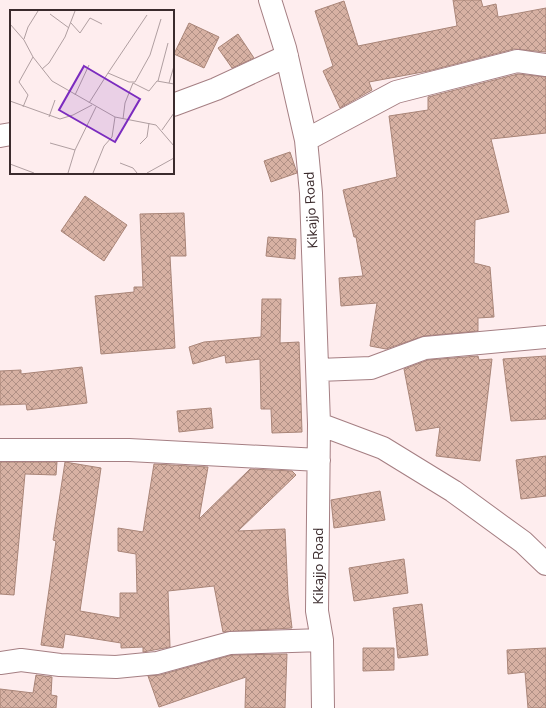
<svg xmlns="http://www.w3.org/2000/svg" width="546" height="708" font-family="'Nunito Sans',sans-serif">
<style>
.building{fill:url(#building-cross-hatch);stroke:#a98578}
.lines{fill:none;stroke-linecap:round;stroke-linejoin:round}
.minor-casing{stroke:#a57f83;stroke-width:24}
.minor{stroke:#fff;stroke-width:22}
.labels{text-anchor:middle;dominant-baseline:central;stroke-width:3.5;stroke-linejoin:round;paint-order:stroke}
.street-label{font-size:14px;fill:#3b2b2d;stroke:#fff}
.inset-road{fill:none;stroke:#b09fa1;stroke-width:1}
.view{fill:#7b2cbf;fill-opacity:0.15;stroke:#7b2cbf;stroke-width:2}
.inset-edge{fill:none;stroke:#3b2b2d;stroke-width:2}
</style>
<defs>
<pattern id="building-cross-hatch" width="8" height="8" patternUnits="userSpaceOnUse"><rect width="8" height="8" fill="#d7b1a3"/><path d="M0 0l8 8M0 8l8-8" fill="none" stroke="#b09085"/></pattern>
</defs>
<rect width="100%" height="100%" fill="#feedee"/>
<path class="building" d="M453,0H481L483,7L496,4L498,17L546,8V52L514,49L428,71L369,82L372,90L340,108L323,71L333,66L315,11L344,1L358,46L457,26Z
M189,23L219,37L204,68L174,54Z
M238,34L254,58L232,68L218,48Z
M518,74L546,77V133L491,139L509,212L475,220L474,263L490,267L494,317L478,318V331L424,336L386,349L370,346L377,303L341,306L339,278L363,276L356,237H354L343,190L397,177L389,116L428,110V97Z
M290,152L297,173L271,182L264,161Z
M85,196L127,225L104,261L61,231Z
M184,213L186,256H170L175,348L101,354L95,296L134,292V287H143L140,214Z
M268,237L296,239L295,259L266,256Z
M262,299H281L280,343L299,342L302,432L272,433L271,409H261L260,359L226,363L225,355L193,364L189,347L204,342L261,337Z
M478,356L479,360L492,359L480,461L436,456L440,427L416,431L404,369L428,360Z
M546,356V419L511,421L503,359Z
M82,367L87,403L27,410L26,404L0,405V371L21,370V374Z
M211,408L213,428L179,432L177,411Z
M546,456V496L521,499L516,460Z
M0,462H57L56,475L25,474L14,595L0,594Z
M65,462L101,468L80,611L120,618V593H137L136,554L118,551V528L143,532L154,464L208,467L199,519L250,469L292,471L296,475L238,531L285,529L288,595L292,628L223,632L214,586L168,591L170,647L143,652V647L121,648V643L65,634L63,648L41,645L56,541L53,540Z
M380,491L385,520L334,528L331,500Z
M404,559L408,593L354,601L349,568Z
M422,604L428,655L398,658L393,608Z
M363,648H394V670L363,671Z
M546,648V708H528L525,672L508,674L507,650Z
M287,654L285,708H245L246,677L159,707L148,676L160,675L232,655Z
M36,675L52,677L51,695L57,696L56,708H0V689L33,693Z"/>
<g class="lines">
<g class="minor-casing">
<path id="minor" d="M270,0L285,48L306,140L311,193L319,424L317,611L322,640L323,708
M173,105L216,89L287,56
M0,136L11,134
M306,140L396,92L517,61L546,65
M318,370L371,368L425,348L546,337
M319,424L383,448L453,491L523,542L546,564
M0,450H129L319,460
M0,663L21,660L60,665L116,667L157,663L230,643L322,640"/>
</g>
<use href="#minor" class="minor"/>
</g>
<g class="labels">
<g class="street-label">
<text transform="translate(311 210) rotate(-93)">Kikajjo Road</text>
<text transform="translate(318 566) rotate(-90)">Kikajjo Road</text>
</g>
</g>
<g transform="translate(10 10)">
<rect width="164" height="164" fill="#feedee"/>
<path class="inset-road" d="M40,4L59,18M61,13L70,23L80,8L92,14M0,14L14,30L23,47L42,71L105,107L146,115L164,136M14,29L18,17L28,1M32,59L39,53L55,27L65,1M98,63L137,5M148,71L158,33M159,73L164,56M65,85L79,55M0,91L50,109L63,105L82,95M79,93L98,63L119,72H125L140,45L151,9M13,97L18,85L9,72L23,47M39,107L45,90M113,109L115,93L123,73L139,81L147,71L164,74M152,120L164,103M40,133L65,140M130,134L137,127L139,113M110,153L123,158L127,163M0,154L24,163M58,163L65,140L86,97M83,163L94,136L102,127L105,107M137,163L164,148"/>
<path class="view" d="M74,56L130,89L105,132L49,100Z"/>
<rect width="164" height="164" class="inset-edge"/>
</g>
</svg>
